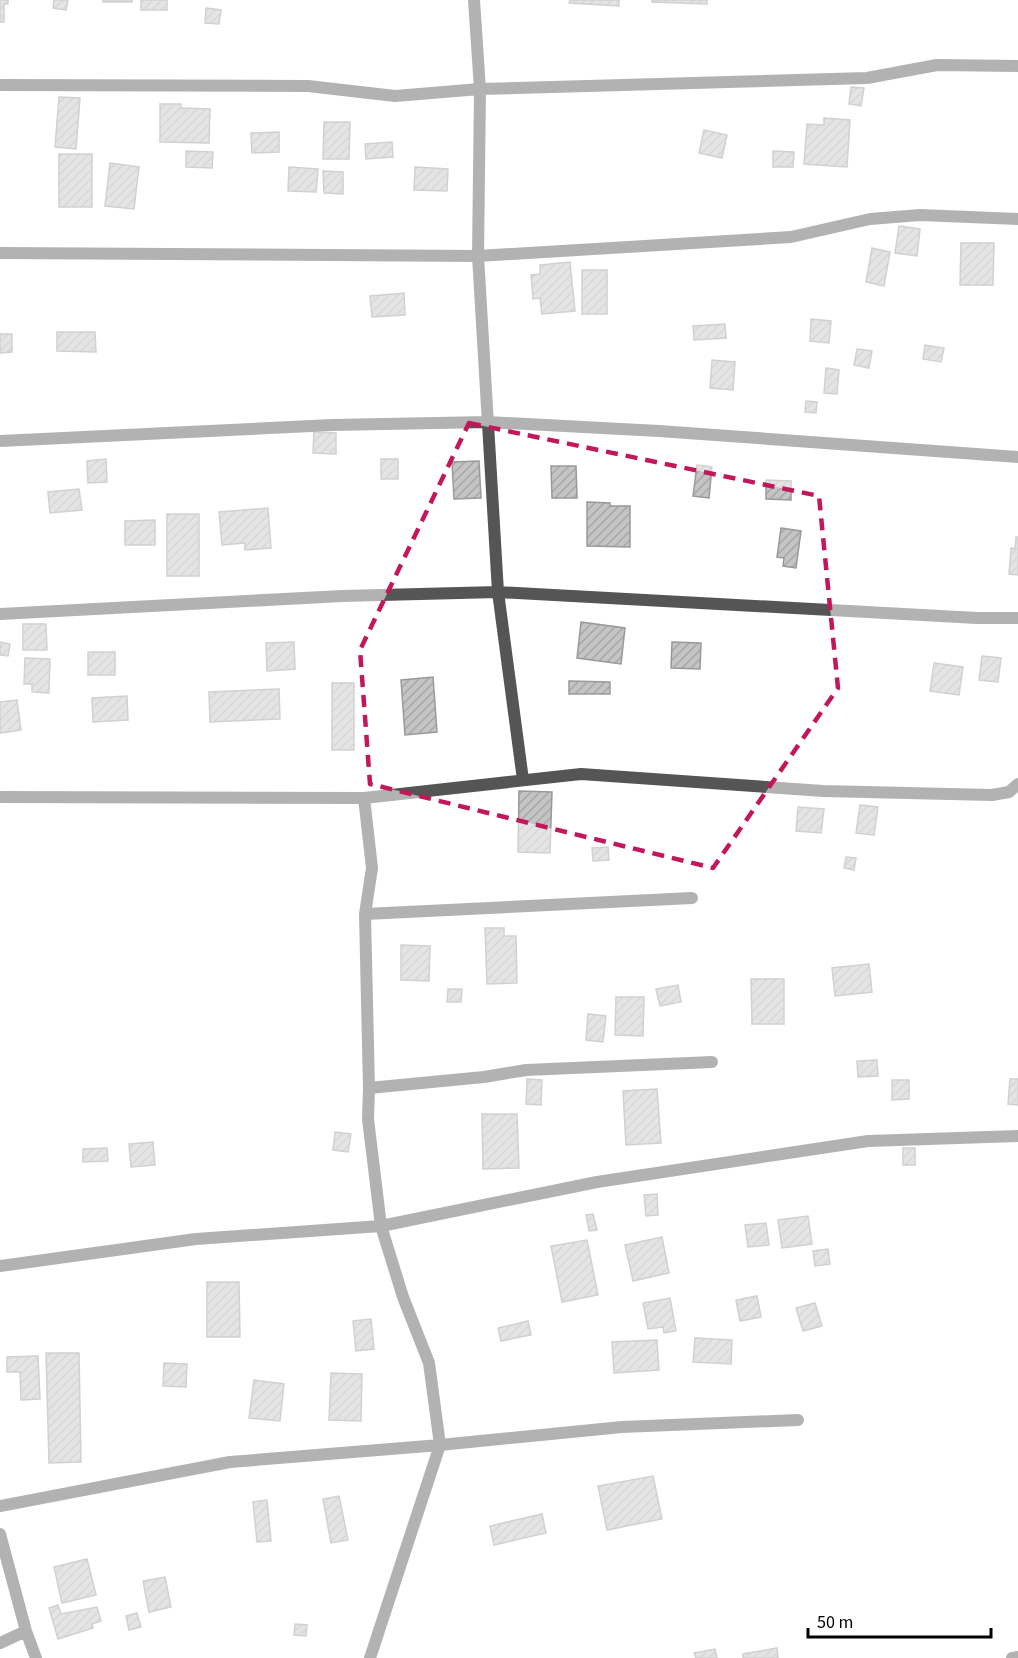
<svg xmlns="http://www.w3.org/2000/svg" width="1018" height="1658" font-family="'Source Sans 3',sans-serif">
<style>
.building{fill:url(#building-hatch);stroke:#999;stroke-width:1.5}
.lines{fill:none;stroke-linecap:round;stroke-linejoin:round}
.street{stroke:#555;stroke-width:12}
.marked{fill:none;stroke:#c2185b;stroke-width:4.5;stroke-dasharray:12 8;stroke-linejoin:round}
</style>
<defs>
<pattern id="building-hatch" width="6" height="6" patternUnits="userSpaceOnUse" patternTransform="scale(1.5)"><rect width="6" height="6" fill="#c4c4c4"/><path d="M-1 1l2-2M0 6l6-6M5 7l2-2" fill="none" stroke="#a7a7a7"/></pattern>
</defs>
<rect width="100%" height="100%" fill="#fff"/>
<path class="building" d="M0,0H8V4H4V22H0Z
M54,0H68L66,10L53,8Z
M103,0H132V2H103Z
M141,0H167V10H141Z
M570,0H619V6L569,3Z
M652,0H707V4L652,2Z
M206,8L221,10L219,24L205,23Z
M851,87L864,88L861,106L849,104Z
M59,97L80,98L76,149L55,147Z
M160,104H181V108L210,109L209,143L160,142Z
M824,118L850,120L847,167L804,164L807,124L824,125Z
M324,122H350L349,159H323Z
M704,130L727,135L722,158L699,153Z
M279,132V152L252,153L251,133Z
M392,142L393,157L366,159L365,144Z
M186,151L213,152L212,168L186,167Z
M773,151L794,152L793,167H773Z
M59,154H92V207H59Z
M110,163L139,167L134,209L105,206Z
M289,167L318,169L316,192L288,191Z
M415,167L448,169L447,191L414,190Z
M323,171L343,172V194L324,193Z
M899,226L920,229L917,256L895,253Z
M961,243H994L993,285H960Z
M872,248L890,252L884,286L866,282Z
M570,262L575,311L542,314L540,298L533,299L531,275L540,274V265Z
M582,270H607V314H582Z
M404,293L405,315L372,317L370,296Z
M811,319L831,321L829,343L810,341Z
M725,324L726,338L694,340L693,326Z
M57,332H95L96,352L57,351Z
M0,334H12V352L0,353Z
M925,345L944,348L941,362L923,359Z
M857,349L872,351L869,368L854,365Z
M712,360L735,362L733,390L710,388Z
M826,368L839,370L837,394L824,393Z
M806,401L817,402L816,413L805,412Z
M314,432L336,433V454L313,453Z
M106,459L107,482L88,483L87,461Z
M381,459H398V479H381Z
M479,461L481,498L454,499L452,462Z
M697,465L712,467L709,498L693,496Z
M551,466H576L577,498H552Z
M766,480L791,481V500L766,499Z
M79,489L82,510L50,513L48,492Z
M587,502L610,503V506H630V547L587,546Z
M268,508L271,548L245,550V543L222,545L219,512Z
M167,514H199V576H167Z
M155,520V545H125V521Z
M781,528L801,531L796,568L783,566L784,558L777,557Z
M1016,537H1018V575L1009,574L1011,548L1015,549Z
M581,622L625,628L621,664L577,658Z
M23,624H46L47,650H23Z
M0,642L10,644L8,656L0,655Z
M294,642L295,669L267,671L266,643Z
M672,642L701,643L700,669L671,668Z
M88,652H115V675H88Z
M982,656L1001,658L998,682L979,680Z
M25,658L50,659L49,693L32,692V684H24Z
M934,663L963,667L959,695L930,691Z
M433,677L437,732L405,735L401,680Z
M569,681L610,682V694H569Z
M332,683H354V750H332Z
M279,689L280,719L210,722L209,692Z
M127,696L128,720L93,722L92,698Z
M17,700L21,730L0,733V702Z
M519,791L552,792L550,853L518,852Z
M860,805L878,807L874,835L856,833Z
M798,807L824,809L821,833L796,831Z
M608,847L609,860L593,861L592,848Z
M846,857L856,858L854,870L844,868Z
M485,928H504V936H516L517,983L487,984Z
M401,945L430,946L429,981L401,980Z
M869,964L872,992L835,996L832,968Z
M751,979H784V1024H752Z
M678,985L681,1002L660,1006L656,989Z
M448,989H462L461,1002H447Z
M616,997H644L643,1036L615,1035Z
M588,1014L606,1016L603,1042L586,1040Z
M877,1060L878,1076L858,1077L857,1061Z
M527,1079L542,1080L541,1105L526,1104Z
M1010,1079H1018V1105L1008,1104Z
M892,1080H909V1099L892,1100Z
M657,1089L661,1143L626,1145L623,1091Z
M482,1114H517L519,1168L483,1169Z
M335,1132L351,1134L348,1152L333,1150Z
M153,1142L155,1165L131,1167L129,1144Z
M107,1148L108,1161L83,1162V1149Z
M903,1148H915V1165H903Z
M657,1194L658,1215L646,1216L644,1195Z
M593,1214L597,1230L589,1231L586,1215Z
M808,1216L812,1244L782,1248L778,1220Z
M766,1223L769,1245L748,1247L745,1225Z
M662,1237L669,1273L633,1281L625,1245Z
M587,1240L598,1295L562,1302L551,1246Z
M828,1249L830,1264L815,1266L813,1251Z
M207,1282H239L240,1337H207Z
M757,1296L761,1317L740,1321L736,1300Z
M670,1298L676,1331L664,1333L663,1327L648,1329L643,1303Z
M815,1303L822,1326L803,1331L796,1308Z
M371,1319L374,1349L356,1351L353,1321Z
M528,1321L531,1335L501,1341L498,1328Z
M695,1338L732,1340L731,1364L693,1362Z
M657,1340L659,1370L614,1373L612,1342Z
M46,1353H79L81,1462L49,1463Z
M38,1356L40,1399L21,1400L20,1372H7V1357Z
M164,1363L187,1364L186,1387L163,1386Z
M331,1373L362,1374L361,1421L329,1420Z
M254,1380L284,1384L280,1421L249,1418Z
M653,1476L662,1519L607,1530L598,1486Z
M339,1496L348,1540L331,1543L323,1499Z
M267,1500L271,1541L257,1542L253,1502Z
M542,1514L546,1533L494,1545L490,1526Z
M87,1559L96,1595L62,1603L54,1567Z
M165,1577L171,1607L149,1612L143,1581Z
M58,1605L61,1614L97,1607L101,1621L92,1624L93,1628L58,1639L49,1608Z
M137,1613L141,1627L129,1630L126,1616Z
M295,1624L307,1625L306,1636L294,1635Z
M777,1648L778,1658H743V1654Z
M715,1649L717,1658H696L694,1653Z"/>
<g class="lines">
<path class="street" d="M474,0L480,89L478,256L498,592L523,780
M0,85L308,86L395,96L480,89L867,78L937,65L1018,66
M0,253L478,256L791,237L870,219L920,215L1018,219
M0,441L332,425L488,422L659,431L1018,457
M0,614L342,596L498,592L977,618H1018
M0,797L364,798L581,774L823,791L992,795L1009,792L1018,784
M364,798L372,868L365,914L369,1088L368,1119L381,1226L403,1297L429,1363L440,1445L370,1658
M365,914L692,898
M369,1088L484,1077L526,1070L712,1062
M0,1266L196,1239L381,1226L597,1182L868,1141L1018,1136
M0,1506L230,1462L440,1445L622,1427L798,1420
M0,1534L26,1631L36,1658
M0,1643L26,1631
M1012,1658L1018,1657"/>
</g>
<path d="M0 0H1018V1658H0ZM469,423L819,496L838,688L713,868L370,784L360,650Z" fill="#fff" fill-opacity=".55" fill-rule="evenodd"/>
<path class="marked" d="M469,423L819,496L838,688L713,868L370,784L360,650Z"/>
<path d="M808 1628v9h183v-9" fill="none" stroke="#000000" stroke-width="3"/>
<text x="817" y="1628" font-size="18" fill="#000000" stroke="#ffffff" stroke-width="4.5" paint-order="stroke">50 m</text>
</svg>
